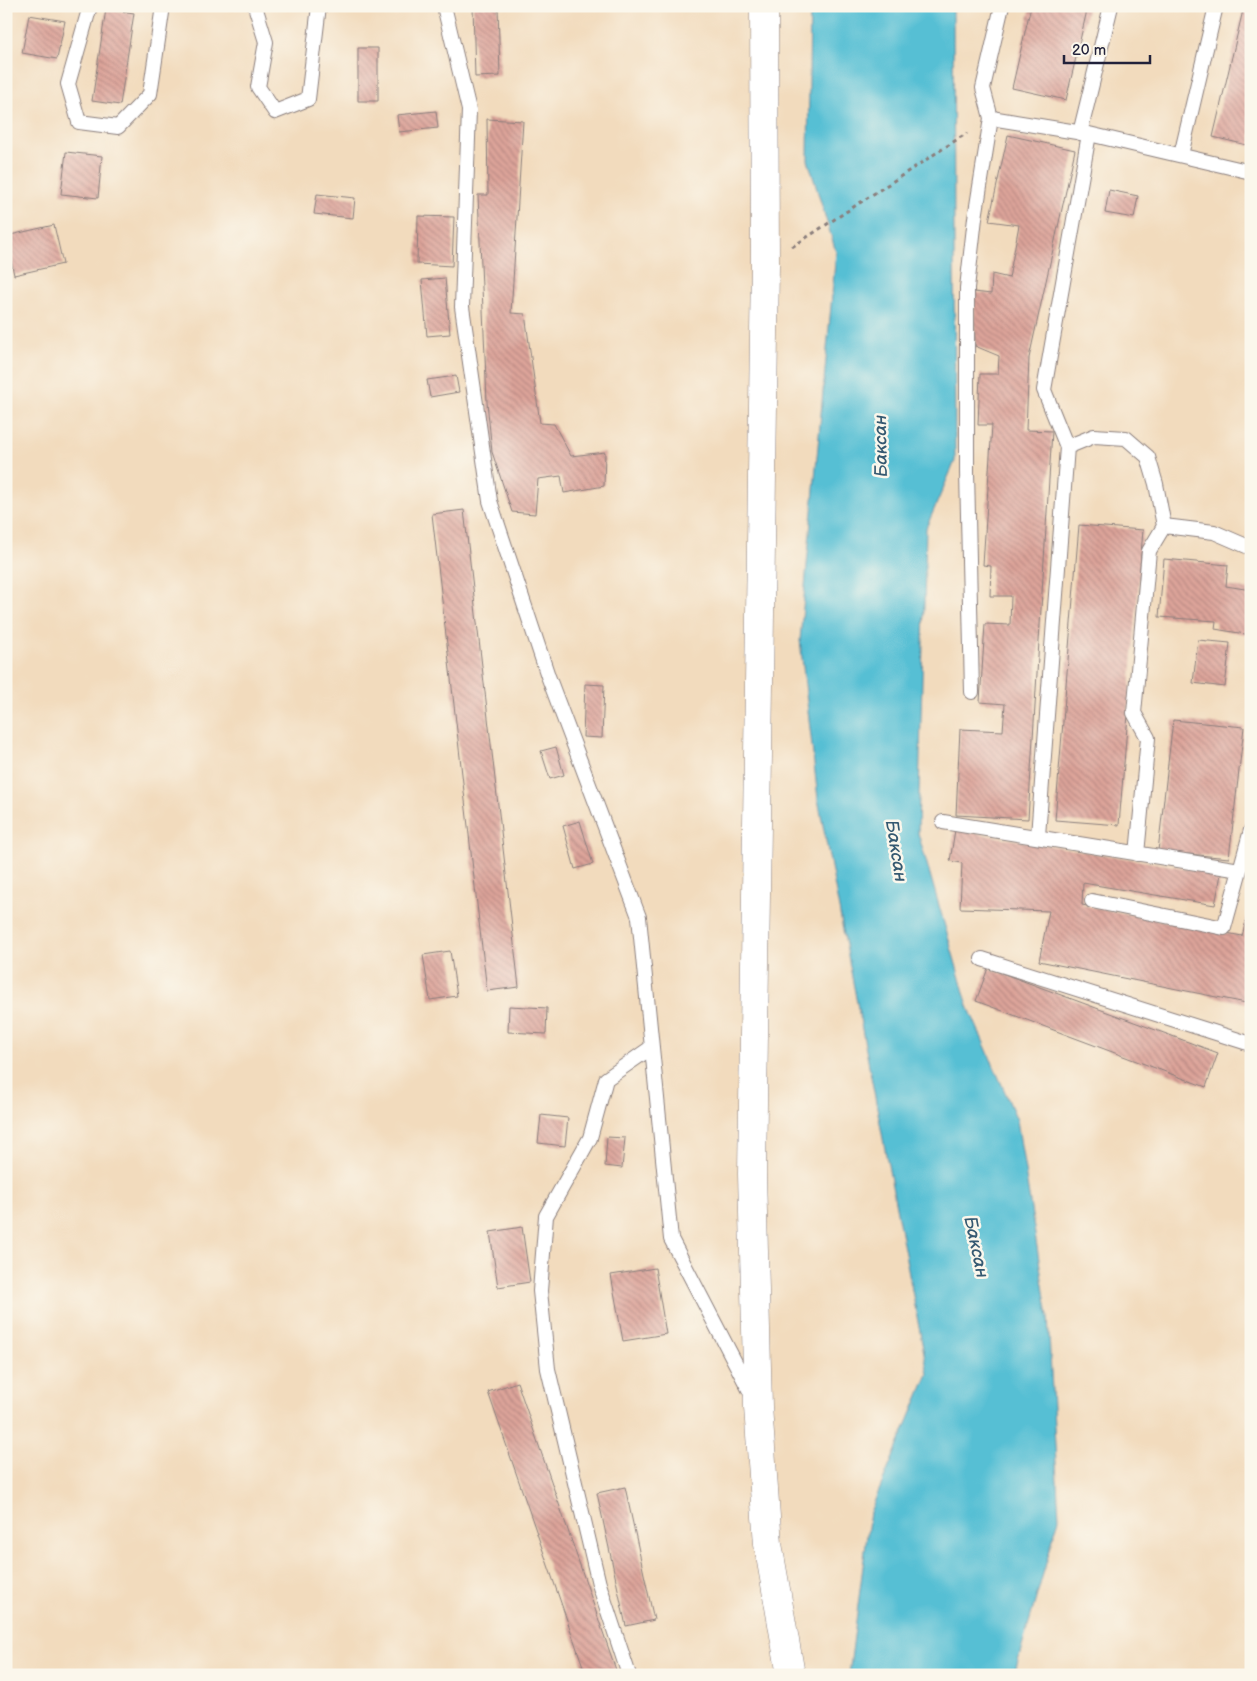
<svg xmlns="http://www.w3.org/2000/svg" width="1257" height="1681" font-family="'Balsamiq Sans',sans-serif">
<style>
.water{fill:#57bfd4;stroke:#3c7088}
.building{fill:url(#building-back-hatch)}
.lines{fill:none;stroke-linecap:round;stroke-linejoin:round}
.lane-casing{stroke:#8a7e7c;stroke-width:16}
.street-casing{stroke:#8a7e7c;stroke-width:29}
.path{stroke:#8a7e7c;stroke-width:3;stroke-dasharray:4 4;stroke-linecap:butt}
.lane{stroke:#fff;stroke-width:14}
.street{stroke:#fff;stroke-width:28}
.labels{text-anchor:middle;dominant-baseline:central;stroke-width:5;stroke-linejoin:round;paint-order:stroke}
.water-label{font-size:18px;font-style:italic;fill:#355971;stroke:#fbf7ec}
</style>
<defs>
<pattern id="building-back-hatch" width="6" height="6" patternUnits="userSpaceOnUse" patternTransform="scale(1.25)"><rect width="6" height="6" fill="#dda49a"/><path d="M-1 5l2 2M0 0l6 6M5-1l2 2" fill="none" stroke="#b3857f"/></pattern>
</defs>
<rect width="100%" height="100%" fill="#fbf7ec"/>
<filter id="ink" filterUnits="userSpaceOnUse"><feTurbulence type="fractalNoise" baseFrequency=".02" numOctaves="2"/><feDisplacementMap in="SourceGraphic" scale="10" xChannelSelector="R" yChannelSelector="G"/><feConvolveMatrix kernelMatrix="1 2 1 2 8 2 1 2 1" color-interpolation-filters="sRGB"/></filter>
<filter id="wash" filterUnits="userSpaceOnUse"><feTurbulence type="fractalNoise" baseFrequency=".0096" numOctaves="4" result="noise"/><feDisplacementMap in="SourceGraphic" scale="20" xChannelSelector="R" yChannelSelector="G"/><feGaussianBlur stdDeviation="1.12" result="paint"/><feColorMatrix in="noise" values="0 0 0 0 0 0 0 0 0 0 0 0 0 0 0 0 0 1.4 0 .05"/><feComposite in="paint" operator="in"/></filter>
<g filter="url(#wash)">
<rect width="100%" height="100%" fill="#f2dbbd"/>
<path class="water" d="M810,6H953L955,461L926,528L918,833L968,1006L1017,1120L1048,1317L1059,1518L1014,1675H849L870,1512L928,1374L818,799L800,640L836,252L808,160Z"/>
<g id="blocks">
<path class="building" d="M473,6H498L500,76L475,77Z
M1031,6H1088L1066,100L1012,88Z
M1244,6H1251V146L1213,137Z
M106,9L134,13L120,105L92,101Z
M29,15L65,21L57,59L22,53Z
M358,48H378V101H358Z
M436,111L438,128L399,132L397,115Z
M487,119L523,121L511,313L525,314L540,423L554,424L571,456L605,452L604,486L564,493L561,476L538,479L535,514L512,512L492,452L487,402L478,195H488Z
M1008,135L1075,150L1029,358L1026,430L1052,431L1028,819L956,815L960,729L1003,731L1005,704L980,702L985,624L1010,625L1011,596H990L991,566L983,565L992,425H978L980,374H998L999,356L975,346L974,292L991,294L992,274L1009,278L1019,225L989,221Z
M66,152L102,156L98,198L61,194Z
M1109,190L1138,196L1134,218L1105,213Z
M317,194L355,198L353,218L314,214Z
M418,216L454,217L452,266L417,264Z
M54,225L63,264L14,275L6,236Z
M445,278L450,334L427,336L422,280Z
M456,376L459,392L430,397L427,380Z
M464,510L519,987L487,991L432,514Z
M1079,525L1143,530L1119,825L1055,820Z
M1164,559L1228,565L1226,586L1251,590V635L1215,629L1216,621L1159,617Z
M1198,640L1230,643L1225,687L1193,683Z
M585,684L604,685L602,738L583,737Z
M1173,720L1244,727L1229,858L1158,851Z
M556,747L564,775L550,779L541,751Z
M580,821L593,864L575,869L563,826Z
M955,830L1221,874L1215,905L1083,883L1082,905L1242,936L1251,902V1004L1039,961L1049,911L960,908L962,863L950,861Z
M450,951L457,996L430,1000L423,955Z
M988,968L1218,1053L1206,1087L976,1001Z
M509,1006L547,1008L546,1034L508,1032Z
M541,1115L568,1118L565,1146L538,1143Z
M607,1137L625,1138L622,1168L605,1166Z
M522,1227L530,1282L498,1287L490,1232Z
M655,1268L666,1334L623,1341L611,1275Z
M517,1382L616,1670L602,1675H586L488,1392Z
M625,1487L654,1620L626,1626L597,1493Z"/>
</g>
</g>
<g filter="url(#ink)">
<use href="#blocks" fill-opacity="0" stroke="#8a7e7c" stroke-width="1"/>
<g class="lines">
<g class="lane-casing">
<path id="lane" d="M90,6L68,84L79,122L118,127L150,94L163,6
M255,6L266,42L258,87L275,112L308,99L319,6
M444,6L469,110L462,307L490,501L548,676L639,917L671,1239L752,1395
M991,118L983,88L1002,6
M1080,133L1111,6
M1181,155L1216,6
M1067,447L1094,436L1126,438L1148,457L1156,484L1164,526L1214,532L1251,548
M972,692L967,472V288L975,218L991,118L1089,134
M943,822L1240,870
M1038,836L1067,447L1044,390L1089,134L1251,172
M1137,854L1148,738L1134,713L1149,551L1164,526
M1092,901L1224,928L1251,830
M982,959L1251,1044
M629,1675L599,1584L548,1369L540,1291L546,1216L590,1138L606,1079L652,1047"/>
</g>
<g class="street-casing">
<path id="street" d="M764,6L765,265L752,1174L758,1407L768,1544L791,1675"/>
</g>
<path class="path" d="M792,247L967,133"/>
<use href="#lane" class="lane"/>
<use href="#street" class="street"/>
</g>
</g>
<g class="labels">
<g class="water-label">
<text transform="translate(881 446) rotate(-91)">Баксан</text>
<text transform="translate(896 851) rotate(81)">Баксан</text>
<text transform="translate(976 1247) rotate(78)">Баксан</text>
</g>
</g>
<rect width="1257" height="1681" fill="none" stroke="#fbf7ec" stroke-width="25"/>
<path d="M1064 55v8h86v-8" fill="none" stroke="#22223b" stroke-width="2.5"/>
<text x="1072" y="55" font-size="15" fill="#22223b" stroke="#fbf7ec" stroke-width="4" paint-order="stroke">20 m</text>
</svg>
